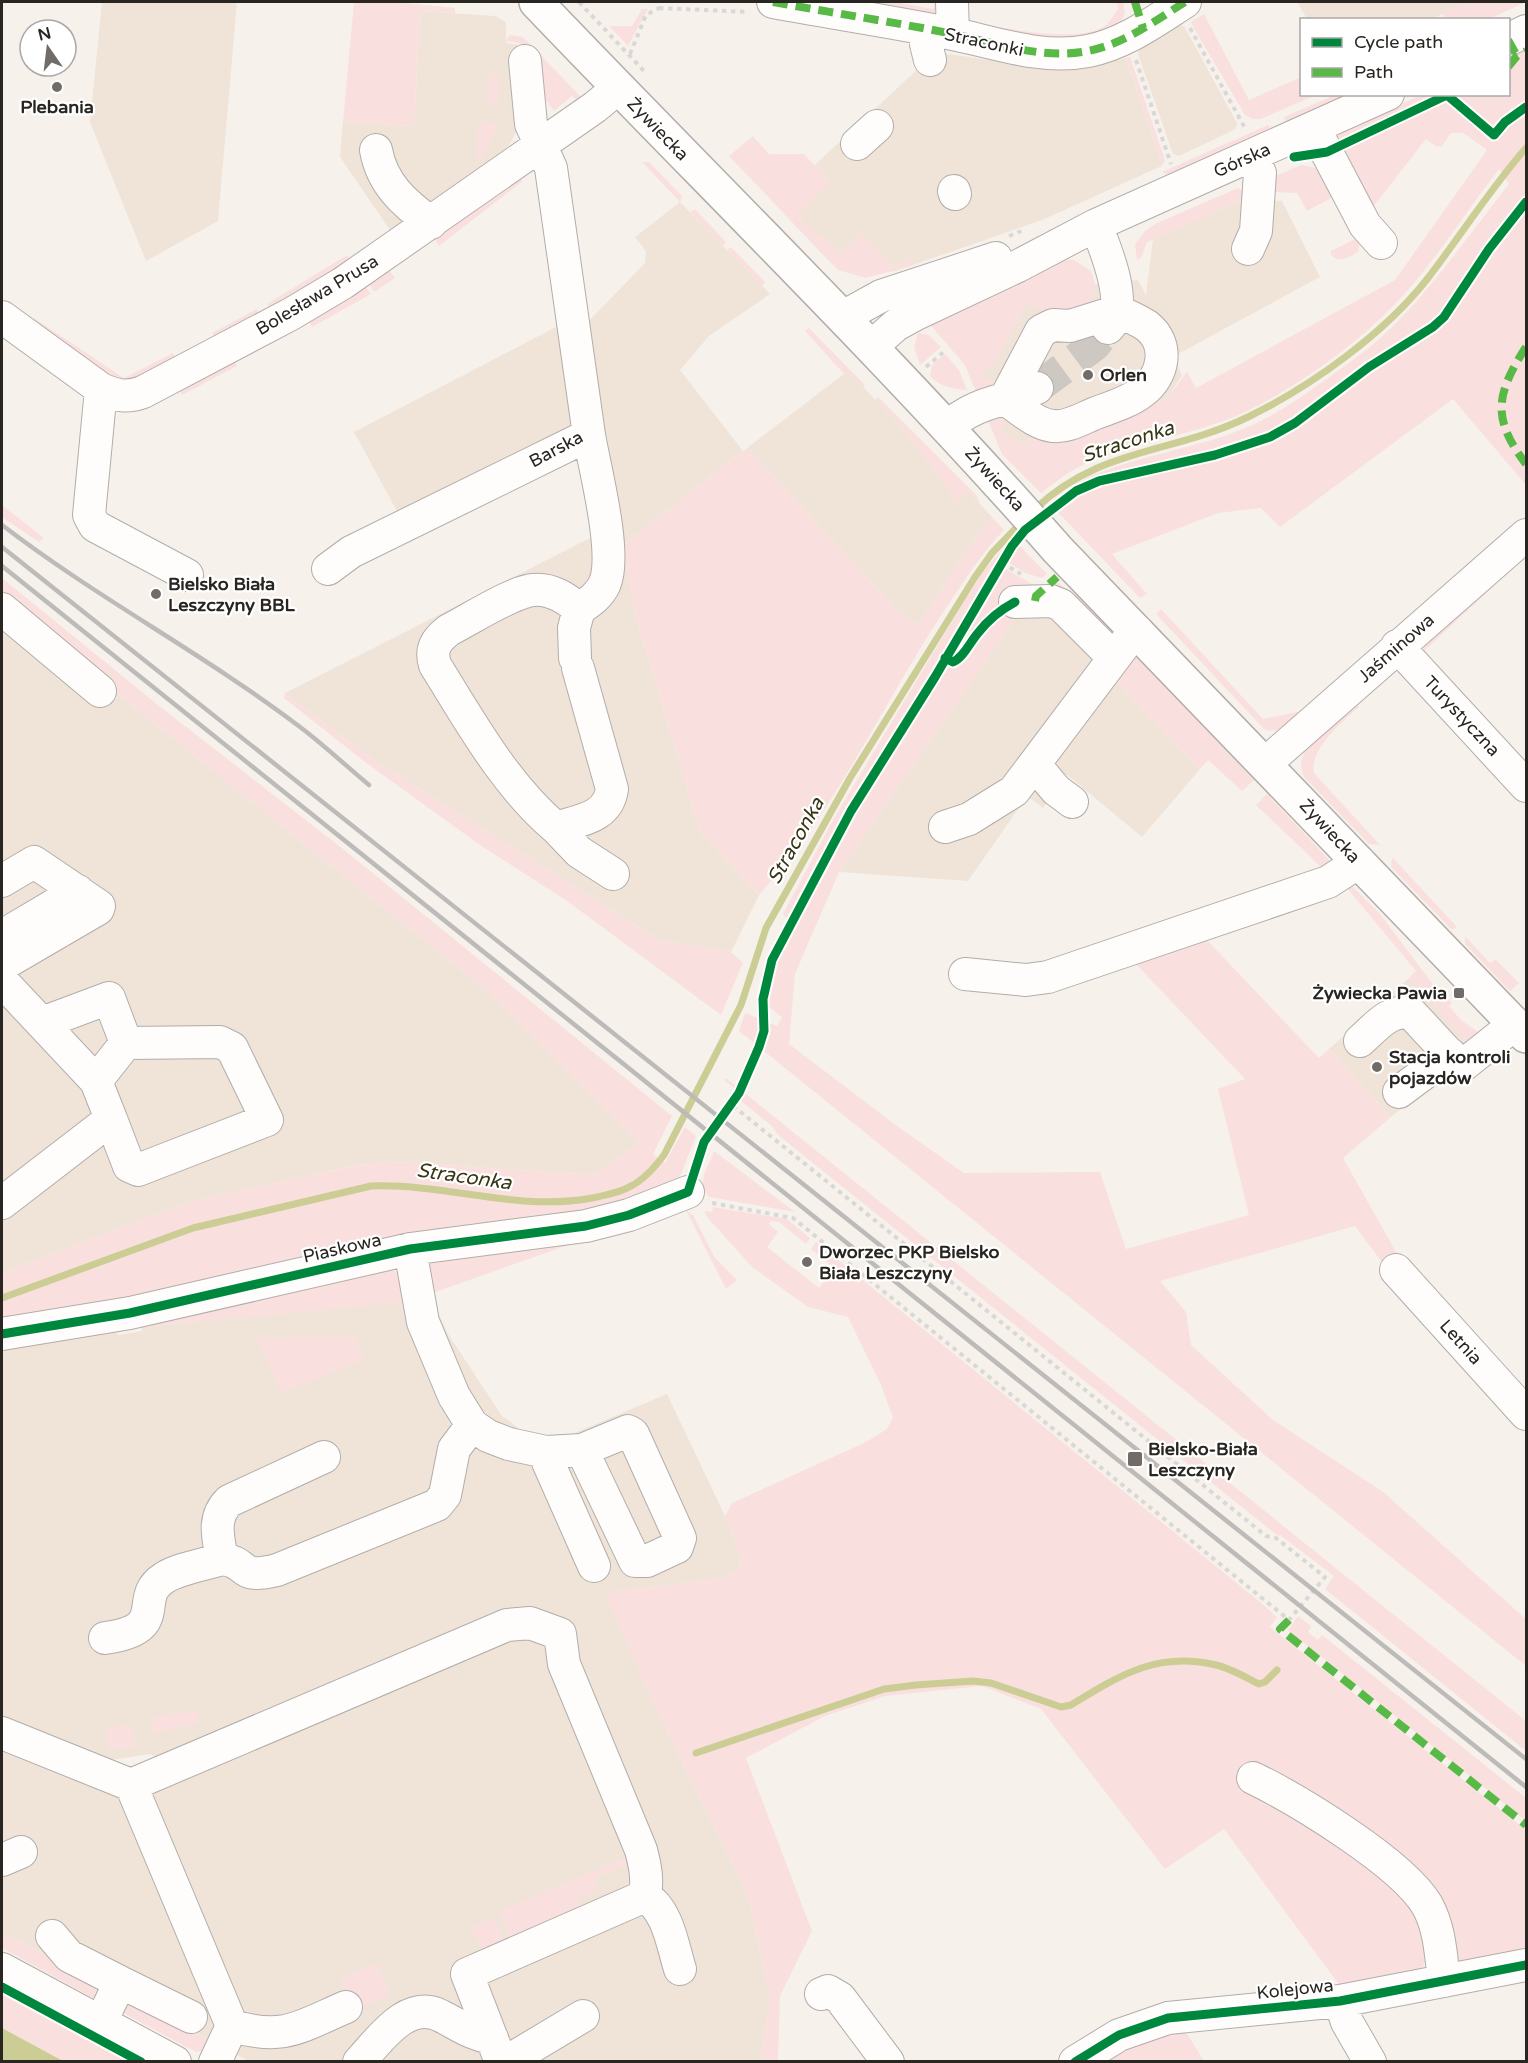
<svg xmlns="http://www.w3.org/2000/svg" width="1528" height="2063" font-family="'Varela Round',sans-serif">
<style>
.built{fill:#f0e4d9}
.green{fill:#f9e0de}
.water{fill:#cbcd94}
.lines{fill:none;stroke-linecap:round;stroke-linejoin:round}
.stream{stroke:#cbcd94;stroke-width:7}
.minor-tunnel{stroke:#cec8c3;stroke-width:32;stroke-dasharray:32 16;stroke-linecap:butt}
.minor-casing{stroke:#b1ada9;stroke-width:34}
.major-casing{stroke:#b1ada9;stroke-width:36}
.path{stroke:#dad8d7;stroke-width:4;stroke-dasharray:4.5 4.5;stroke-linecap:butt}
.minor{stroke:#fefdfc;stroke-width:32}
.major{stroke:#fefdfc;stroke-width:33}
.rail{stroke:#bcbbb9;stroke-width:4.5}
.quiet{stroke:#58b947;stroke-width:8;stroke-dasharray:15 8;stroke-linecap:butt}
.cycleway-casing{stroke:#fff;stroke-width:13}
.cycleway{stroke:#00873e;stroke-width:9}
.poi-dot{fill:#716c68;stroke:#fff;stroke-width:2}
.labels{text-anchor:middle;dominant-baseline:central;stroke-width:4.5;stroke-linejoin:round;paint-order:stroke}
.street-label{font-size:18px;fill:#292521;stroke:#fff}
.poi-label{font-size:18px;font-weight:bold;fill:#292521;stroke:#fff;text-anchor:start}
.water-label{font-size:20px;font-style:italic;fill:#353715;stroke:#fff}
</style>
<rect width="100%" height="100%" fill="#f7f1ec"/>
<path class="built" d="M102,2H237L218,221L146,261L90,122Z
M1297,2H1469L1429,20L1307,19Z
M420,11L495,16L506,22V43L519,45V127L500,162L394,236L340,157L343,122L414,126Z
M1180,26H1184L1237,123L1236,129L1179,156L1173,154L1138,54L1139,50Z
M936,52L1042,68L1100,64L1126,58L1162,166L1042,220L896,271L860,275L828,260L774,203Z
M1246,198L1282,201L1320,277L1174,356L1182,376L1167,398L1065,441L1002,454L965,365L948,345L1036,290L1138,280L1146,295L1153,239Z
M680,202L770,294L709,336L680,370L743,451L623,545L635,613L700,832L759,895L731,952L660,940L372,759L285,693L596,535L586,343L587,323L645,263L646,251L635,237Z
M558,326L580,422L571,433L398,513L354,432Z
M848,371L905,431L957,501L968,491L993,518L981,529L918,625L896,609L747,448Z
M2,601L491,994L640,1143L593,1175L400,1162L357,1165L189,1202L2,1273Z
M1023,607L1049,609L1120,671L1121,687L1200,769L1142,837L1066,774L1043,808L1027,796L968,881L839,872Z
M1409,978L1474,1049L1391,1117L1329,1049Z
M432,1299L448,1334L502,1416L531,1437L560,1439L667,1394L725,1516L742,1559L737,1571L719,1579L606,1593L650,1696L748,1895L770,1997L761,2061L250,2062L234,2053L149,1796L152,1785L543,1618L165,1764L150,1754L112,1760L2,1719V1350L112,1330L119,1335L142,1331V1327Z
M2,1745L127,1797L218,2017L213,2030L217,2033L212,2042L2,1932Z"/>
<path class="green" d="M351,2H395L455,8V13L420,11L414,126L343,122L354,2Z
M857,2H895L933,9L935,2H946L947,22Z
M1117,2H1123L1125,13L1119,27C1059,48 1022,35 963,21C994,26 1076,44 1103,27C1109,24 1114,14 1118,9Z
M1469,2H1526L1489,19H1446L1442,13Z
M642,9H648L628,46L609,26H632Z
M1204,14L1249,100L1301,77L1302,94L1316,95L1261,119H1253L1245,115L1192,25L1191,22Z
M509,35L523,37L585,101L582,104L572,96L554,111L535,86L532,56L519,43L506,41Z
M1526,46V485L1453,399L1280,527L1261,508L1218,513L1112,554L1147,594L1140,598L1049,503C1060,495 1071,486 1083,480C1137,454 1197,450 1252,425C1275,415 1297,400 1318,385C1335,373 1353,360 1370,347C1424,302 1465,239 1509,184L1499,169C1465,213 1435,262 1397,302C1357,344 1299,386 1247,411C1193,437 1132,441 1079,467C1066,473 1053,484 1041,493L1002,454L989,420L994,417L1009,415L1001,432L1025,445L1035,429L1065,441L1167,398L1187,372L1196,388L1395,280L1487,150L1463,133H1451L1442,146L1437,147L1426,139L1373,207L1343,149L1428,108L1421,103L1342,140L1335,135L1421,95L1508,94L1509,55Z
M1130,57L1165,160L1162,166L1126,58Z
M492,74L499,75L498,105H487L488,82Z
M1335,95H1352L1286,123L1284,117Z
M478,122L498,124L483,158H476Z
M1268,125L1272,130L1171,177L1162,172Z
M753,136L769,154H804L831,183L798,214L819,238L822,235L841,254L862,234L896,268L908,258L911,261L910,266L866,278L838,270L729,156Z
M642,162H649L682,196L680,202Z
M1301,165L1322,169L1337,195L1307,211L1297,193L1269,192L1271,178Z
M517,176L523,181L439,246L432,235Z
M1238,188L1244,192L1246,198L1147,242L1141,258L1137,260L1135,244L1146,230L1157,223Z
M695,209L726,242L723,246L690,212Z
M1357,238L1361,239L1358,252C1348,257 1340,264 1331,255V251Z
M731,247L765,282L762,286L727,250Z
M347,255L353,264L273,313L267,304Z
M1061,259L1074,260L1091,271L1095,284L1092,308L1063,320L1027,303L991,369L986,367L981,376L997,384L976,390L965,365L926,320Z
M387,267L395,278L374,292L367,280Z
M362,283L371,294L312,327L307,318Z
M257,309L260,319L218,342L212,333Z
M34,318L124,378L173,353L178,362L121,384L32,321Z
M809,328L865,385L863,387L848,371L844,374L805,331Z
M918,333L929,335L941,347L920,365L914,347Z
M945,354L959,370L967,390C953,389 940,387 930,376L932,365Z
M233,358L237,366L182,395L179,386Z
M878,397L977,496L980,504L968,491L957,502L905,431L875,400Z
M747,448L896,609L918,625L981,529L993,518L1004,530C980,555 963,583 944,611C882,705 835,812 759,895L700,832L635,613L623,545Z
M2,505L44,538L39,542L6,520L2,517Z
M1012,538L1014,540L1000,557L940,659L955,665L960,663C984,642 988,612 1023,607L839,872L795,974L789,1044L897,1126L964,1173L1100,1172L1126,1249L1249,1215L1218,1089L1245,1079L1132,960L1203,936L1319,1058L1329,1049L1391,1117L1343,1158L1399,1257L1387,1269L1355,1226L1160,1281L1186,1312L1191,1345L1273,1420L1382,1491L1526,1619V1666L739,1031L745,1013L777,1026L782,1017L769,1007C770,971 776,959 794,928L783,914L833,820L963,603L983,572Z
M1019,545L1047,574L1042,578L1025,573L1008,562Z
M1004,568L1032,584L1044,586L1052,579L1079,597L1114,633L1113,639L1013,600L987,617L959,653L952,655Z
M2,578L158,705L343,849L672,1116L653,1154L665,1163L685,1127L696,1136L678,1181L586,1215L2,1322V1273L189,1202L358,1165L400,1162L593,1175L640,1143L491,994L2,601Z
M1491,583L1495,585L1424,651V643Z
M1161,609L1263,719L1302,711C1291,721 1280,736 1264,729L1156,614Z
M1150,619L1259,733L1254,731L1148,622Z
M1137,656L1254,780L1242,791L1208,760L1200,769L1121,687L1117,679L1129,658Z
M285,693L372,759L660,940L731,952L743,963L721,1015L567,901L480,845L365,762L284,698Z
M1356,704L1359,707C1343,721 1309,749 1314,773L1380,845L1369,844L1304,777C1298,763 1302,753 1313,743L1309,738Z
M1267,794L1332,863L1311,876L1321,867L1256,805Z
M1392,857L1457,927L1452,930L1391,867Z
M1352,886L1380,914L1432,983L1452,1003L1449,1006L1461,1020L1487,1038L1474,1049L1409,978L1416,971L1346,887Z
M1465,936L1490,963L1495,959L1519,983L1510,991L1465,944Z
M726,1078L1526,1721V1751L1325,1589L1334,1576L1280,1535L1278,1536L778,1135L772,1126L732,1094L736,1089L724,1080Z
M714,1151L795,1212L709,1197C696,1179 708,1169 714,1151Z
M713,1207L787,1219L810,1238L806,1244L779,1222L771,1221L769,1224L778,1232L767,1247L819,1288L830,1274L827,1271L832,1266L811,1249L816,1242L1260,1602L1277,1617L1270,1627L1526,1830V1961L1464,1972L1453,1958L1434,1901L1401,1867L1314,1805L1256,1768H1241L1236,1772L1238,1786C1251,1794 1265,1791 1278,1796C1309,1809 1413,1883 1426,1912C1437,1938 1427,1957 1417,1982L1346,1994L1224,1829L1165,1869L1041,1709L982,1686L885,1696L825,1716L746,1758L812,1931L780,1996L778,2061H761L770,1997L748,1895L650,1696L605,1593L719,1579L737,1571L742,1559L725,1516L732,1503L866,1442L887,1429L893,1418L881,1385L848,1317L808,1307L752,1267L707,1217L704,1211L712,1212Z
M686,1210L693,1215L715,1258L737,1280L726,1289Z
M556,1241L568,1245L430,1294L426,1259Z
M385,1266L401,1274L407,1302L142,1327L145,1324Z
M355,1336L363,1360L281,1393L257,1338Z
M1298,1616L1311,1626L1308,1632L1318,1640L1322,1635L1526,1798V1821L1288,1630Z
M196,1709L199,1723L153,1733L151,1718Z
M130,1724L136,1747L109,1750L106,1729Z
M625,1858L628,1864L595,1878L597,1890L579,1898L578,1914L512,1943L499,1911Z
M495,1918L506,1945L483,1954L472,1927Z
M2,1932L107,1987L93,1998L2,1948Z
M377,1963L389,1990L386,1997C353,2011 354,2009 340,1978Z
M2,1991L133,2061H63L2,2028Z
M126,1997L212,2042L205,2050L196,2052L123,2013Z
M1145,2030L1186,2032L1204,2061L1083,2062Z"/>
<path class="water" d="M2,2028L63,2061H2Z"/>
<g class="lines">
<path class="stream" d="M1033,511C1100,446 1172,455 1250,416C1313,385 1385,333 1428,278C1461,235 1491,188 1526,148
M2,1298L193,1228L371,1186C445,1183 517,1212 592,1198C605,1195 620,1193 631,1186C645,1179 655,1167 664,1155L741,1005L766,928L850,778L975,577L992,553L1021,523
M696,1753L884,1689L916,1685L973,1681L991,1683L1061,1707L1071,1705C1119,1676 1156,1651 1216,1665C1230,1668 1245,1677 1259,1684L1265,1682L1277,1670"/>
<path class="minor-tunnel" d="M1037,388L1095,345L1107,329"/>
<g class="minor-casing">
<path id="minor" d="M773,2C833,13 894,22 953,34C997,43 1042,60 1088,51C1124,44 1155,21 1185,2
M952,2L953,34
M929,30L926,44L930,60
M1508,40L1526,31
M1314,128L1365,225L1381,243
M857,144L877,126
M376,150C382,184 404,203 431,223
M954,191L955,194
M1096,225C1106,250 1130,307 1108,328
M1248,249L1256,231L1260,173L1251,156
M1118,311C1128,316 1138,320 1147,326C1170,344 1164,376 1142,392C1129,402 1112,407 1096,413C1083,418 1067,428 1053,426C1035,424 1019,408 1005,399L1041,331L1053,325L1070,326Z
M2,317L101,389C117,396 127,398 143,392L291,314L343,283L595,107L618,88
M843,317L881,296L996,258
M871,347L896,325L916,314L1018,266L1096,225L1388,94
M101,389L89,515L95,526L187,575
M947,427C979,400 1001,403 1037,388
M328,569L351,552L589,435L551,168L531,124L525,61
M1015,602L1051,601L1061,605L1114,658
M2,609L100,691
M1397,646L1526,786
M575,658L574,628L579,609C590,602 600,595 605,583C617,552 595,470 589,435
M578,668L612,789C608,818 580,820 556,828L579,852L613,874
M1266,763L1526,535
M1035,765L1056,790L1072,802
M945,827L969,819L1014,791L1127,641L1137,631
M556,828C505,785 470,721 435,665C430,649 436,640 449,630C469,620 512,592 533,590C551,588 566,598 579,609
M2,881L34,862L99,906L98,909L2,965
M2,936L78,891
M965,974L1026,980L1048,977L1328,882L1359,862
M2,981L96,1081L111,1119L2,1203
M42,1023L109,998L126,1043
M1360,1041C1375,1028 1390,1008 1411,1013L1461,1067L1515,1024
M96,1081L126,1043L220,1042L232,1048L267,1120L138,1170L129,1166L111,1119
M1399,1092L1450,1054
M410,1249L423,1322L454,1396L472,1425L488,1436L509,1444L546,1452L582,1450L628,1431L633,1434L680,1538L677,1547L647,1561H635L582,1450
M1396,1270L1526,1414
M2,1334L130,1313L410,1249L586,1226L629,1215L688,1192
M546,1452L548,1462L594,1566
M222,1559C218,1537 212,1518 229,1501L324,1457
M105,1638C172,1629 132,1598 164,1578C177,1569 206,1564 222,1559C251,1563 236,1580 277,1570L437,1505L445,1495L454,1449L472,1425
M2,1733L131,1785L507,1625L530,1623L560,1634L564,1664L641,1850C645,1865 648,1879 645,1896L467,1974L501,2062
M1253,1778C1298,1800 1402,1863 1427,1905C1440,1928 1441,1956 1444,1981
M131,1785L232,2026L215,2062
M2,1860L21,1852
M645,1896C668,1911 672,1943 680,1969
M52,1936L69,1956L120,1982
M2,1969L175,2062
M821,1994L828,1991L840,1998L888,2062
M1340,2001L1347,2022L1370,2062
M101,2022L120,1982L191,2017
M232,2026C285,2041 299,2027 346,2007
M359,2062C379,2041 407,1998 441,2016C459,2025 472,2035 492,2038
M506,2062L583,2016
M1075,2062L1119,2035L1168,2018L1340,2001L1526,1965"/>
</g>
<g class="major-casing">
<path id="major" d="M536,2C710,184 891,360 1058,550L1526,1036"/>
</g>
<path class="path" d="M579,2L644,71
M659,8L749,12
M1190,28L1246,130
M630,54L646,15L659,8V2
M1136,60L1171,164
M1471,125L1475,119
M1009,236L1024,230
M926,367L946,350
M1002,563L1021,574
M712,1203L793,1218L1289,1620L1325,1577L1276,1538L1266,1536L732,1105"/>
<use href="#minor" class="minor"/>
<use href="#major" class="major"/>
<path class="rail" d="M2,525C97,598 204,654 300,727C324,745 346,766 369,785
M2,547L1526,1759
M2,566L1526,1787"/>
<path class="quiet" d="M773,2C833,13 894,22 953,34C997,43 1042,60 1088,51C1124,44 1155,21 1185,2
M1135,2L1143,28
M1508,40L1517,56
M1508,67L1517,56L1526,51
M1526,347C1496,394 1491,418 1526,464
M1035,601L1036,596L1057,577
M1289,1620L1280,1629L1526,1825"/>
<g class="cycleway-casing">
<path id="cycleway" d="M1447,95L1494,135L1505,122L1526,107
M1294,157L1327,152L1449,94
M945,658L953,662C964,657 970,642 978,633C988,620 1000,610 1015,602
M2,1334L130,1313L410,1249L586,1226L629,1215L688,1192L704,1142L739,1093L759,1047L764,1031L763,999L772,960L851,811L935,677L1012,546L1025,530L1076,491L1099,481L1215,455L1270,437L1295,423L1369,367L1433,327L1444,317L1489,249L1526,202
M2,1987L141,2062
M1075,2062L1119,2035L1168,2018L1340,2001L1526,1965"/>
</g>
<use href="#cycleway" class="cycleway"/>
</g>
<g class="poi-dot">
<circle cx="57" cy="87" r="6"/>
<circle cx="1088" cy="375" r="6"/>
<circle cx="156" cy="594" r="6"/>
<rect x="1453" y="987" width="12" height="12" rx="3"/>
<circle cx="1377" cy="1067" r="6"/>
<circle cx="807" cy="1262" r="6"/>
<rect x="1127" y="1451" width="16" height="16" rx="3"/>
</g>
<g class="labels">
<g class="street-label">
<text transform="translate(984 42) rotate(12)">Straconki</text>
<text transform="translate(658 129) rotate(46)">Żywiecka</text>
<text transform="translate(1242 160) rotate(-24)">Górska</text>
<text transform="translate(317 295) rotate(-31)">Bolesława Prusa</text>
<text transform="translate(556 449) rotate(-28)">Barska</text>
<text transform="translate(995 479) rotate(48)">Żywiecka</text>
<text transform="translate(1396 648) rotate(-41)">Jaśminowa</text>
<text transform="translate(1462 716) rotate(47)">Turystyczna</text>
<text transform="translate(1330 831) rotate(47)">Żywiecka</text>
<text transform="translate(342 1248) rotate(-13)">Piaskowa</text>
<text transform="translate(1461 1342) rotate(48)">Letnia</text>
<text transform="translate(1295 1989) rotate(-6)">Kolejowa</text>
</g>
<g class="poi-label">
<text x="57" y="107" text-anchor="middle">Plebania</text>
<text x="1100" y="375">Orlen</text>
<text x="168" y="584">Bielsko Biała<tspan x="168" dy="21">Leszczyny BBL</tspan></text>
<text x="1447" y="993" text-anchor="end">Żywiecka Pawia</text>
<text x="1389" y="1057">Stacja kontroli<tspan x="1389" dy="21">pojazdów</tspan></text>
<text x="819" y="1252">Dworzec PKP Bielsko<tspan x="819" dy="21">Biała Leszczyny</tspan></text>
<text x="1148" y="1449">Bielsko-Biała<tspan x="1148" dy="21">Leszczyny</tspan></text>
</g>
<g class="water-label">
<text transform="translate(1128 442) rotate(-18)">Straconka</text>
<text transform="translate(796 841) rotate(-61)">Straconka</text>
<text transform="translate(464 1177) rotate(8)">Straconka</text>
</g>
</g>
<rect width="1528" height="2063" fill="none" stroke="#292521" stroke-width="6"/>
<rect x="1300" y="18" width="210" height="78" fill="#ffffff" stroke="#a9a8a6" stroke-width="1.5"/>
<rect x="1312" y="38" width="30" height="9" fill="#00873e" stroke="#a9a8a6" stroke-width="1.5"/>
<text x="1354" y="48" font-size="18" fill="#292521">Cycle path</text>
<rect x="1312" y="68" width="30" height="9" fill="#58b947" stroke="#a9a8a6" stroke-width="1.5"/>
<text x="1354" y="78" font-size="18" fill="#292521">Path</text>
<g transform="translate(48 48) rotate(346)"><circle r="28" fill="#ffffff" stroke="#a9a8a6" stroke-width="1.5"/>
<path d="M0-4.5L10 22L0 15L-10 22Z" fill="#716c68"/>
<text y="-9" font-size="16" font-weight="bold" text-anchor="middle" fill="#292521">N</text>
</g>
</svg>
